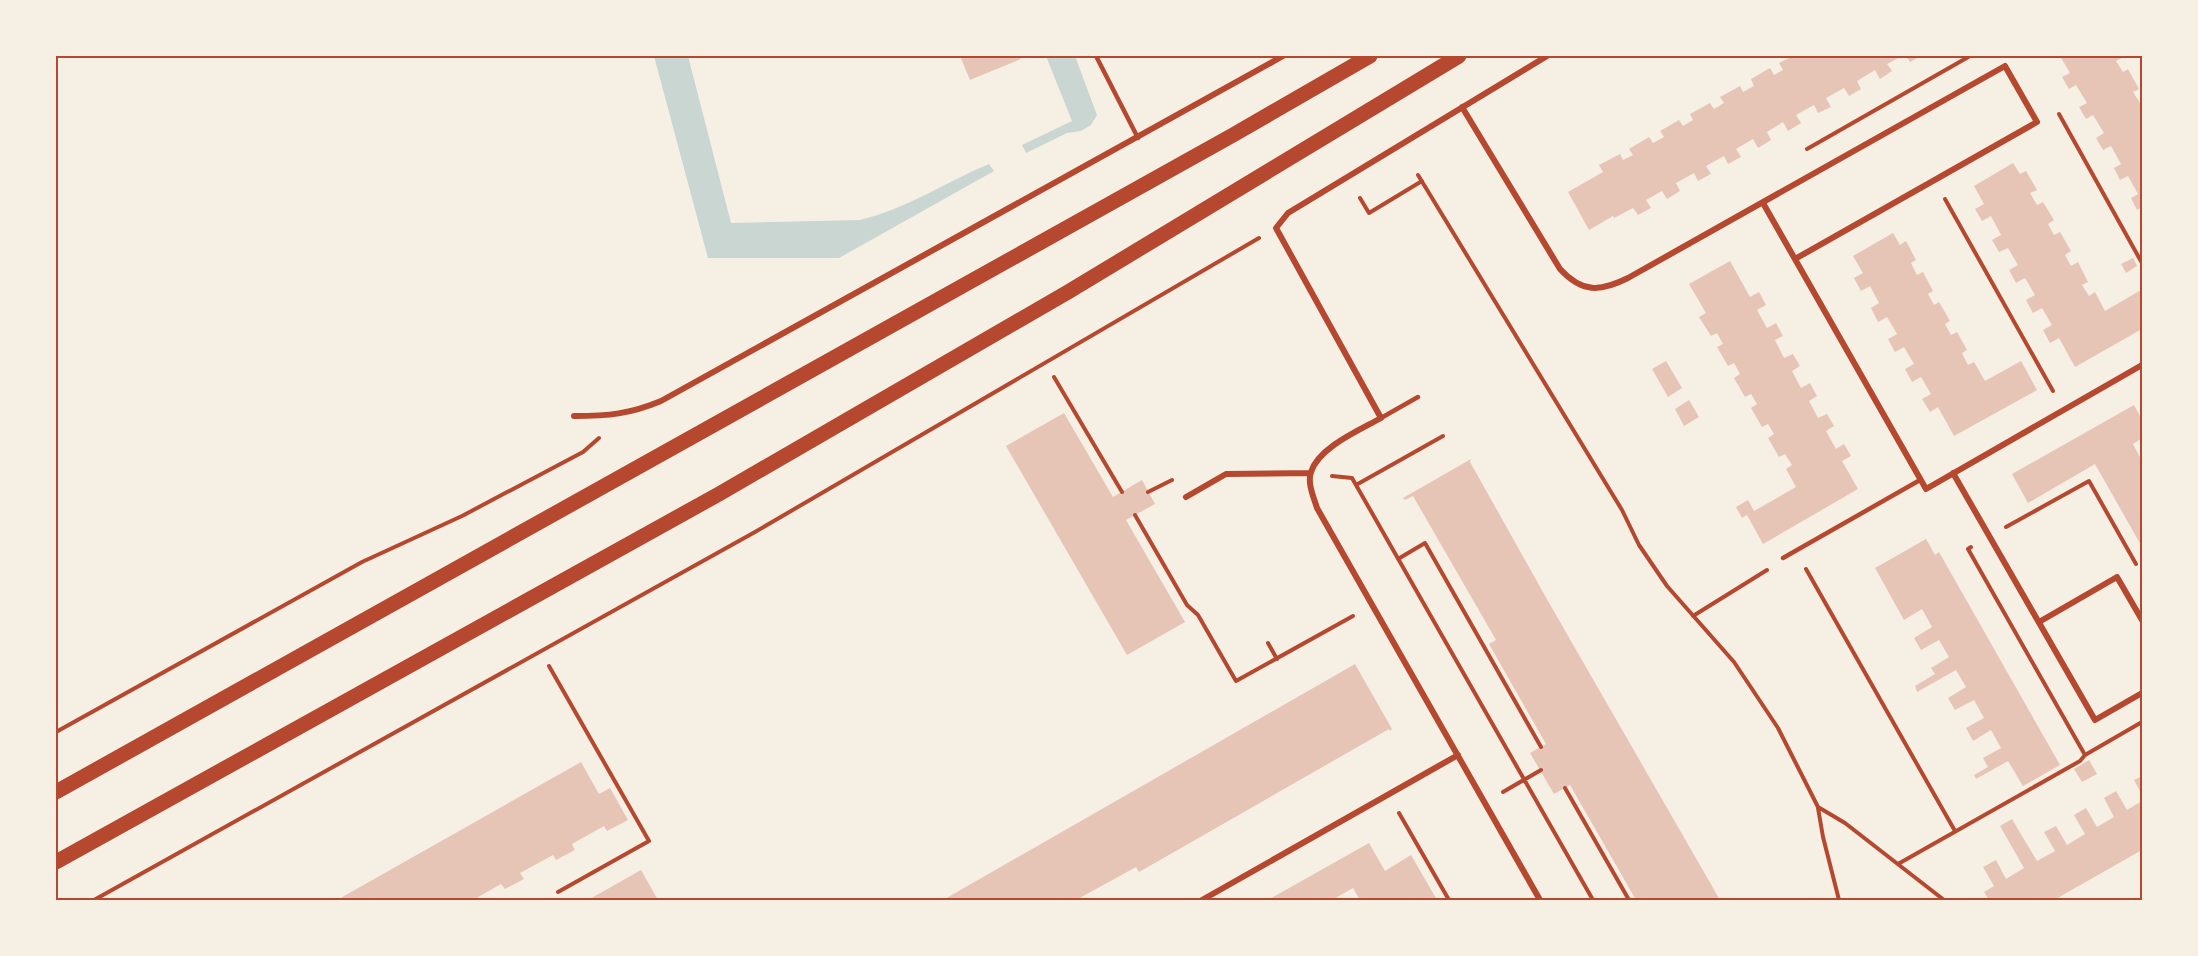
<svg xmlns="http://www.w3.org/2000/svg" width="2198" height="956" font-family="Spectral,serif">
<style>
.water{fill:#c9d6d2}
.building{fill:#e6c5b7}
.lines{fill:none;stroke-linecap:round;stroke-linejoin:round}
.path{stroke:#b5482f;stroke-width:4}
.service{stroke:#b5482f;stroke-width:4.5}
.minor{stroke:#b5482f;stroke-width:6}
.primary{stroke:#b5482f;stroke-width:15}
.neatline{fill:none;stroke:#b5482f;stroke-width:2}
</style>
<rect width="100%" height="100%" fill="#f6efe4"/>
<path class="water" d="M654,56H688L731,223L860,220C906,209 946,182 989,164L994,171L839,258H708Z
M1046,56H1075L1097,115L1091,125L1081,131L1067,133L1026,153L1022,145L1072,121Z"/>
<path class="building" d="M960,56H1019L1021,59L970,80Z
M1793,56H1802L1804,58L1808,56H1902L1887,64L1892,71L1880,79L1875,70L1857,81L1861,89L1849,96L1844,88L1826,98L1831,107L1818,113L1814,105L1796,115L1801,123L1788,131L1783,122L1767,132L1771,140L1758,148L1753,139L1736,149L1741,157L1728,164L1724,156L1706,166L1711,174L1698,181L1694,173L1676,183L1680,191L1667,199L1662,191L1646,200L1651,208L1638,215L1633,208L1614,218L1613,216L1589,230L1568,192L1603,172L1599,165L1620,154L1623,160L1633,155L1629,149L1649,137L1653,143L1664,137L1660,131L1679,120L1683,126L1693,120L1690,114L1710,103L1714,109L1724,103L1720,97L1740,86L1743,92L1754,86L1751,79L1770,68L1774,75L1783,70L1779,63Z
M1906,56H1921L1910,62Z
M2060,56H2120L2122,58L2116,61L2123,72L2128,69L2139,89L2133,92L2140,103L2142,102V207L2137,210L2131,198L2138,194L2128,176L2120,180L2114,168L2121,164L2111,146L2103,150L2096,138L2104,133L2093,115L2086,119L2079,107L2087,103L2076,85L2069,89L2062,77L2070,73Z
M2013,163L2020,174L2026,171L2037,190L2030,193L2037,205L2043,202L2054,220L2048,224L2054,235L2060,232L2071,251L2065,255L2071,266L2078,262L2088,282L2082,285L2089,296L2095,292L2105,311L2141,290L2142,292V329L2075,367L2059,338L2050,343L2043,330L2052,325L2042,308L2033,313L2026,300L2035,295L2025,278L2016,283L2009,270L2018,265L2008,248L1999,252L1992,240L2001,235L1991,216L1982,221L1975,209L1984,204L1974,186Z
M1893,233L1900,245L1906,241L1916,260L1911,263L1917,275L1923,272L1933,291L1928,294L1934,305L1939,302L1950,321L1945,324L1951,335L1957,332L1967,350L1962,353L1968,365L1974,362L1985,381L2021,361L2037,390L1954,436L1938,407L1930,412L1922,399L1931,394L1921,377L1912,382L1905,369L1914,364L1904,347L1895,352L1888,339L1897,334L1887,317L1878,322L1871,308L1879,303L1870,286L1861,291L1854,278L1863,273L1853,256Z
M2133,258L2137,266L2126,273L2121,264Z
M1730,261L1750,297L1759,292L1766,305L1757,310L1767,328L1776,323L1783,336L1775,340L1784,358L1793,354L1800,366L1792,371L1801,388L1810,383L1817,396L1809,401L1818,418L1827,414L1834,426L1826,431L1836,449L1844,444L1851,456L1842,461L1858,489L1763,544L1747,515L1742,518L1736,507L1748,500L1754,511L1796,487L1786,469L1792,465L1785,454L1779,457L1768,438L1774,434L1768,424L1762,427L1751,408L1757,404L1751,394L1745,397L1734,378L1740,374L1734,363L1728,366L1717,347L1723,344L1717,333L1711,336L1699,317L1706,313L1689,284Z
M1666,361L1682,388L1668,397L1652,369Z
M1689,400L1699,417L1684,426L1675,409Z
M2134,405L2142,420V438L2133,444L2142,461V547L2095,464L2028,503L2012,474Z
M1064,413L1113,497L1142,480L1155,504L1126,520L1185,622L1127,655L1006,446Z
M1471,459L1470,462L1552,608L1720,900H1636L1570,785L1554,794L1530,753L1546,744L1489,644L1496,640L1413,496L1405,500L1403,498Z
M1926,539L1935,555L1939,552L2060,765L2023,786L2008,761L1976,779L1974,775L1988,767L1983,758L2001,748L1991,730L1973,741L1966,728L1984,718L1974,700L1955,710L1948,698L1966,687L1956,670L1917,692L1915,686L1935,674L1931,668L1949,657L1939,640L1921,650L1914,638L1932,627L1922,609L1904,620L1875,568Z
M1355,664L1392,729L1390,731L1389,729L1139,872L1136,867L1076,900H943Z
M2089,760L2097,774L2082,782L2074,769Z
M581,762L599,794L610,788L628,820L607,831L604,826L572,844L575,850L556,860L553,855L520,873L524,879L505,889L501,884L473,900H337Z
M2142,776V795L2134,780Z
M2116,791L2127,810L2142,801V850L2054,900H1989L1984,892L1994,886L1983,867L1996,860L2006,879L2024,868L2000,826L2012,819L2037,861L2055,851L2044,832L2056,826L2067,845L2085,834L2074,815L2086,808L2097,827L2114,817L2104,798Z
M1369,843L1385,871L1411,855L1437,900H1360L1353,888L1332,900H1268Z
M641,870L658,900H588Z"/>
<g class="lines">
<path class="path" d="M2059,114L2142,263
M1807,149L1970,56
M1418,175L1622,510L1639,545L1667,586L1734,662L1778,728L1818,807L1845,823L1944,900
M1360,198L1369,213L1422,181
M1945,199L2053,391
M1054,377L1122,492
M1332,476L1352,478L1593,900
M1356,485L1443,436
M1148,492L1172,480
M1135,515L1187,605L1198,615L1236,681L1353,616
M2006,527L2089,481L2136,564
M1971,547L1968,549L2085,755L2142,722
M1398,559L1425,543L1541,747
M1806,569L1955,831
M1693,616L1767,570
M1268,643L1277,659
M549,666L649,841L558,892
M56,732L362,562L462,516L583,452L599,438
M1565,788L1629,900
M1503,792L1541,770
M1818,808L1823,837L1839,900
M1399,813L1449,900
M1898,864L2080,761L2085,755
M94,900L755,532L1259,238"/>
<path class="service" d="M1096,56L1138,138
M1381,418L1418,397
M1783,558L1920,480"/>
<path class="minor" d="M1462,107L1560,269C1582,293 1600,292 1628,278L2005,66L2037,122L1795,259
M1763,203L1926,489L2142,365
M574,416C608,416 630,414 661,401L1283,56
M1953,473L2095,720L2142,693
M1186,497L1226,474L1310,473
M2039,622L2117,577L2142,620
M1202,900L1458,755
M1540,900L1317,508C1314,498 1307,483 1311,472C1319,447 1360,430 1381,418L1276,228L1288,213L1547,56"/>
<path class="primary" d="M56,792L1233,135L1370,56
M56,862L719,494L1068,292L1459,56"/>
</g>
<rect width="2198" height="956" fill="none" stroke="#f6efe4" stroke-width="114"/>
<rect x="57" y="57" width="2084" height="842" class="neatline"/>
</svg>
